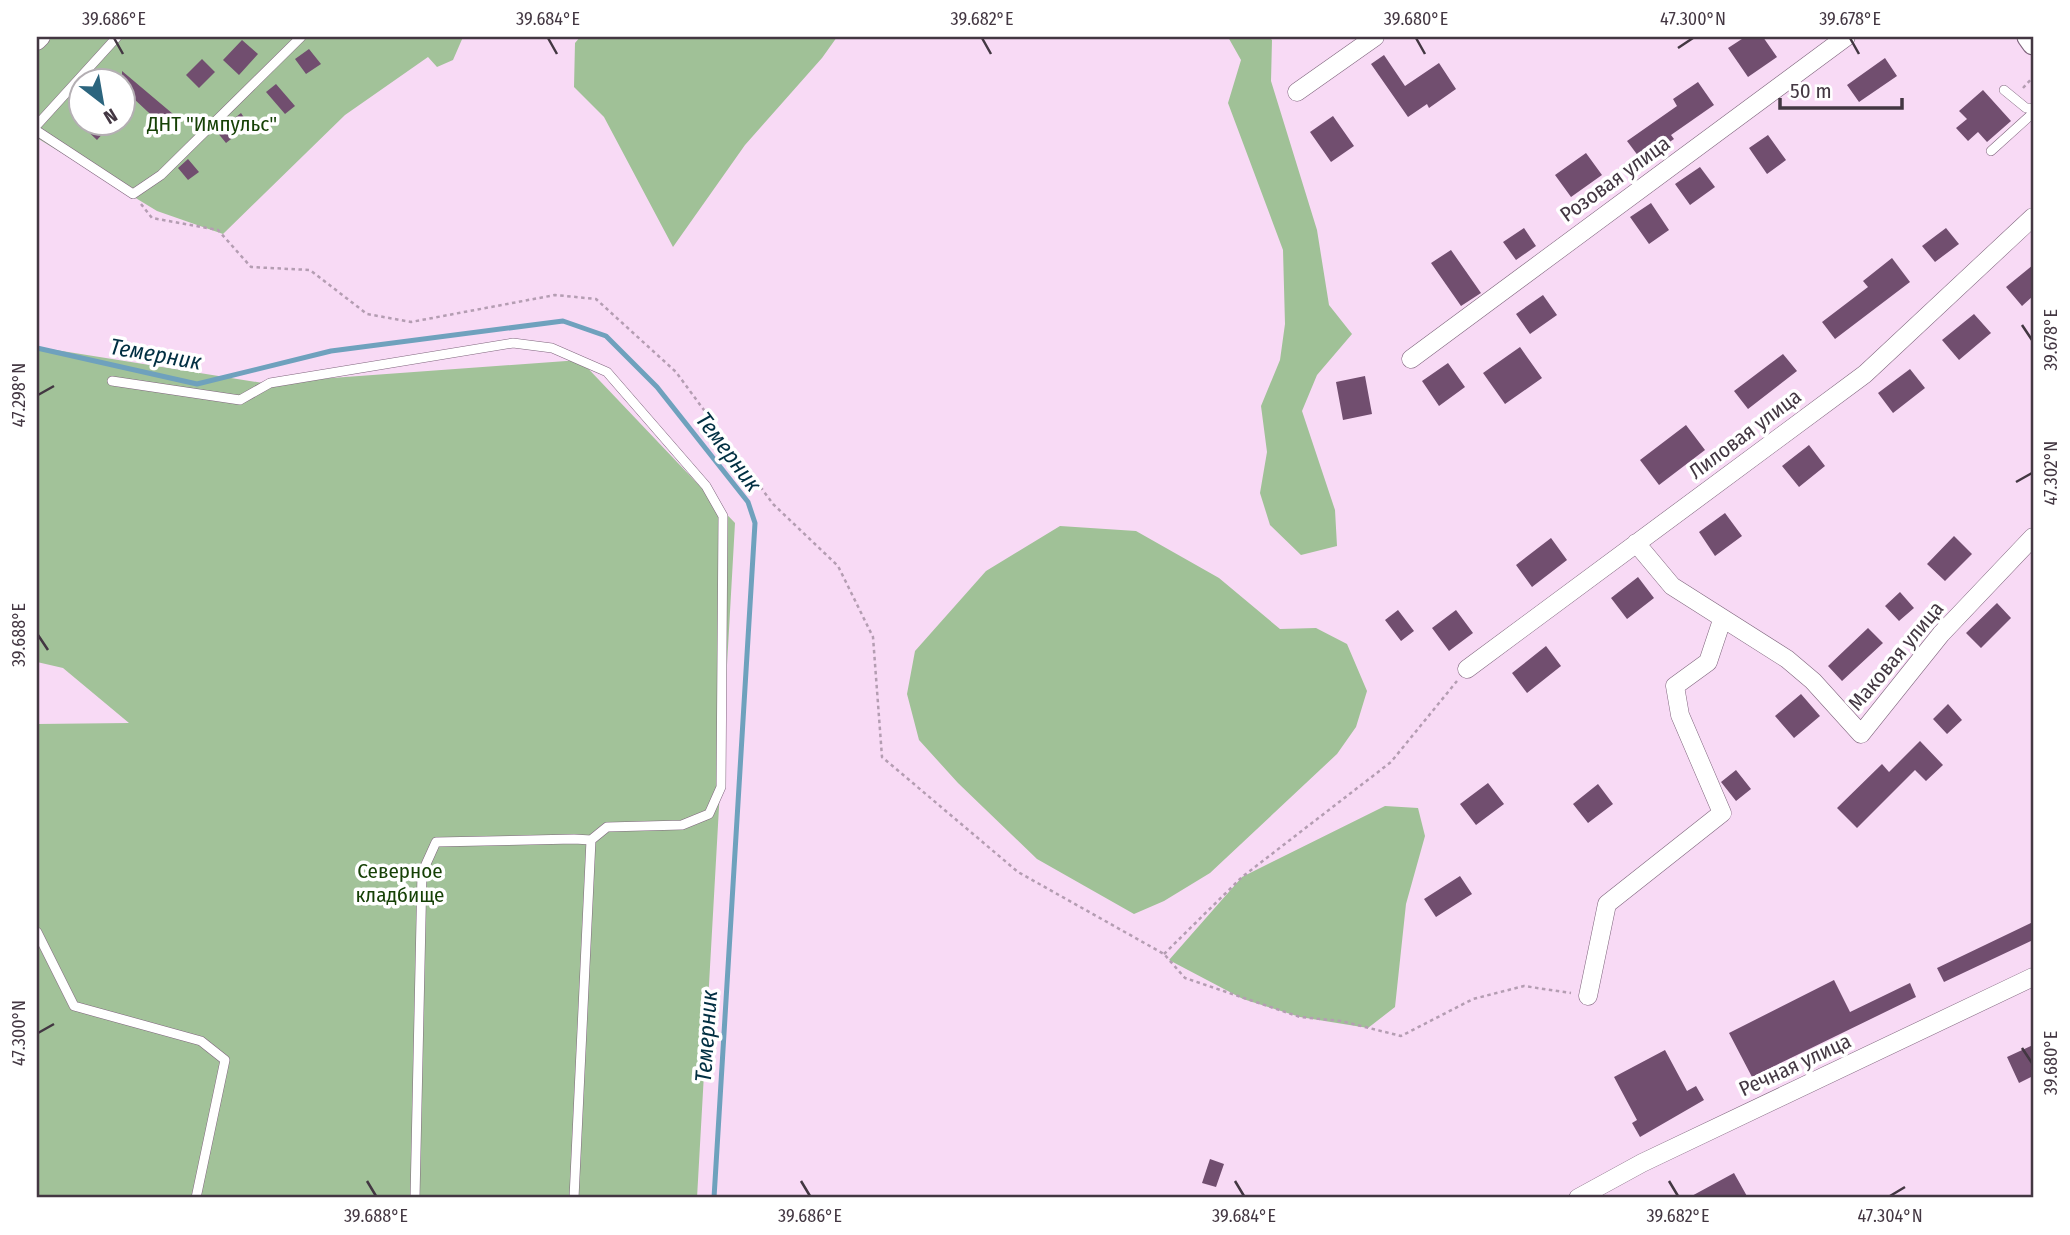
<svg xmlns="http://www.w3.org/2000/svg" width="2070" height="1235" font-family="'Fira Sans Condensed',sans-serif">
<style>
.green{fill:#a2c299;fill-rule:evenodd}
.forest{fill:#a0c197}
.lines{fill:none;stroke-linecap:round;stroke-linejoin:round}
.stream{stroke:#6fa1bd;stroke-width:5}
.building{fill:#714e6f}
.service-casing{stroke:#7f657d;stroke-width:10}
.minor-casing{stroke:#7f657d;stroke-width:19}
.tertiary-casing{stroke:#7f657d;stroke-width:23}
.path{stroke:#b49db2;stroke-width:2.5;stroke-dasharray:3.5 3.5;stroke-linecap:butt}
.service{stroke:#fff;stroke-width:9}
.minor{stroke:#fff;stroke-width:18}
.tertiary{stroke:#fff;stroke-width:21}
.ticks{fill:none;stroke:#433742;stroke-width:2.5}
.labels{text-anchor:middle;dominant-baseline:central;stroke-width:7;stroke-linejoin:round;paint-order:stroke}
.park-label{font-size:21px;fill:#164106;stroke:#fff}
.street-label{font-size:21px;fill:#433742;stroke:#fff}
.water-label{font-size:23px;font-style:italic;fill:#012f42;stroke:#fff}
.neatline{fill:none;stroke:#433742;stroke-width:2.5}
.ticks-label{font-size:18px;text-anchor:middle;fill:#433742}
</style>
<rect width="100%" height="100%" fill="#f8daf5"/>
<path class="green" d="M37,37H463L453,60L437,67L428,57L345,115L223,234L157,211L37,138ZM80,80H122V122H80Z
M37,347L263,383L580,360L735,523L697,1198H37V724L129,723L63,668L37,662Z"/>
<path class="forest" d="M580,37H837L822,58L745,145L673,247L604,117L574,87L575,43Z
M1228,37H1269L1272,40L1271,81L1317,230L1329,305L1352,334L1317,375L1302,411L1335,510L1337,546L1301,555L1270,525L1260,493L1267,452L1261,406L1280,360L1285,324L1283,250L1228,103L1241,60Z
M1060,526L1136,531L1219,578L1280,629L1316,628L1347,644L1367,691L1356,727L1337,754L1210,873L1164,901L1134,914L1037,859L958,783L919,740L907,694L915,651L986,571Z
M1385,806L1418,808L1425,836L1406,904L1395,1007L1368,1028L1300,1017L1243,999L1169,960L1242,877Z"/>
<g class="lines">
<path class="stream" d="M37,348L197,384L331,351L563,321L606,336L657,387L748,502L755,523L714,1198"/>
</g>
<path class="building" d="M1745,37H1763L1777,57L1748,77L1728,48Z
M242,40L258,54L239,75L223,60Z
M309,49L321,64L306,74L295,59Z
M1384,55L1405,86L1439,63L1456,89L1429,108L1427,104L1408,117L1371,64Z
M1885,58L1897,76L1859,102L1847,85Z
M202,59L215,72L199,88L186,75Z
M122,71L173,114L162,125L133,98L122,111Z
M1698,82L1714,105L1671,135L1674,139L1642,161L1627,141L1677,106L1673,99Z
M276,84L295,106L285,114L266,92Z
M1983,90L2011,121L1987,142L1978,132L1968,141L1956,128L1967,119L1959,111Z
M241,113L249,125L226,143L217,132Z
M1333,116L1354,146L1331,162L1310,132Z
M78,122H113L97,140Z
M1768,135L1786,160L1767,174L1749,148Z
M1586,153L1602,175L1571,197L1555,175Z
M188,159L199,172L188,180L178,168Z
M1700,167L1715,187L1690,205L1675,184Z
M1651,203L1669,230L1649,244L1630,217Z
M1524,228L1536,246L1516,260L1503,242Z
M1946,228L1959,244L1935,262L1922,246Z
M1451,250L1481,293L1461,306L1431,263Z
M1892,258L1910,282L1835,339L1822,322L1868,287L1863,281Z
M2033,265V296L2022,306L2006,287Z
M1543,295L1557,315L1530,334L1516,314Z
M1974,314L1991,333L1959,360L1942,340Z
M1520,347L1542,378L1505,404L1483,373Z
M1783,354L1797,371L1748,409L1734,391Z
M1448,363L1465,387L1439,406L1422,381Z
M1910,369L1925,388L1893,413L1878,393Z
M1365,376L1372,414L1343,420L1336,382Z
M1686,425L1705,450L1659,485L1640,460Z
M1809,445L1825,466L1799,487L1782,466Z
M1725,513L1742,536L1715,556L1699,532Z
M1954,536L1972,554L1945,581L1927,564Z
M1551,538L1567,560L1532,587L1516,565Z
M1638,577L1654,598L1627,619L1611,598Z
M1900,592L1914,608L1899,621L1885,606Z
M1997,603L2011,618L1981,648L1966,633Z
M1398,610L1414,631L1401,641L1385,620Z
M1456,610L1473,633L1449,651L1432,628Z
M1868,628L1883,643L1842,681L1828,666Z
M1546,646L1561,666L1527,693L1512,673Z
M1801,694L1820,716L1794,738L1775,716Z
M1948,704L1962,720L1947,734L1933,719Z
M1920,741L1943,765L1926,781L1915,770L1857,828L1837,808L1882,764L1889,772Z
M1736,770L1751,789L1736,801L1721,782Z
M1488,783L1504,804L1476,825L1460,804Z
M1598,784L1613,804L1588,823L1573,804Z
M1460,876L1472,894L1436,917L1424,899Z
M2033,922V940L1944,982L1937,968Z
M1834,980L1850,1012L1910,983L1916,997L1752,1077L1729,1033Z
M2033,1045V1076L2019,1083L2007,1057Z
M1665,1050L1687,1091L1696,1086L1704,1100L1640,1137L1632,1123L1637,1120L1614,1077Z
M1210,1159L1224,1164L1216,1187L1202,1183Z
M1734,1173L1748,1198H1688Z"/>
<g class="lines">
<g class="service-casing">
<path id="service" d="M2004,90L2026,108H2033
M37,125L117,37
M37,131L133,194L161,175L301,37
M1991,151L2033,113
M112,381L240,400L270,383L513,343L552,348L607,372L706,486L723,516L721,787L709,814L682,825L607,827L591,840
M37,932L74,1006L201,1041L225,1060L196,1198
M415,1198L422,873L436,842L574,839L591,840L574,1198"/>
</g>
<g class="minor-casing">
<path id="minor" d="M37,41L41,37
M1297,92L1375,37
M1411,359L1846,37
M1636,543L1672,586L1787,659L1813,681L1861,734L1941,634L2033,537
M1467,669L1865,374L2033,217
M1588,996L1607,904L1722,813L1680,715L1675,686L1708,662L1722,620
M1578,1198L1642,1163L2033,977"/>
</g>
<g class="tertiary-casing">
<path id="tertiary" d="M2028,37L2033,44"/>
</g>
<path class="path" d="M2023,88L2033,77
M141,204L152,218L218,230L251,267L310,270L367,314L411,322L555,295L596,299L676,372L773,504L838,566L873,637L882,757L1018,872L1164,954L1185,978L1300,1017L1341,1021L1401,1036L1473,999L1524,986L1571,993
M1164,954L1242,877L1391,762L1457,681"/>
<use href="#service" class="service"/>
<use href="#minor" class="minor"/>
<use href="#tertiary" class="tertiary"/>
</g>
<path class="ticks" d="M114,38L123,54M548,38L557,54M982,38L991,54M1416,38L1425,54M1850,38L1859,54M1678,48L1693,38M2022,325L2032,340M38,395L54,386M2016,482L2032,473M38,635L48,650M38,1033L54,1024M2022,1048L2032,1063M367,1181L376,1196M801,1181L810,1196M1235,1181L1244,1196M1669,1181L1678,1196M1890,1196L1905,1187"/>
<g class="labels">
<g class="park-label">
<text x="212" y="124">ДНТ "Импульс"</text>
<text x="400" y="871">Северное<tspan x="400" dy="24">кладбище</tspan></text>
</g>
<g class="street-label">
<text transform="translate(1615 179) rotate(-36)">Розовая улица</text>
<text transform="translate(1745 434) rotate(-37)">Лиловая улица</text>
<text transform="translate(1896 656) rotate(-50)">Маковая улица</text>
<text transform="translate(1795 1065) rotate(-25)">Речная улица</text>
</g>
<g class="water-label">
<text transform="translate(156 354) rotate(10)">Темерник</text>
<text transform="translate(729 452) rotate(53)">Темерник</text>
<text transform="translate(706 1036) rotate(-86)">Темерник</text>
</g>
</g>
<rect width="2070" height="1235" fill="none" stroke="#ffffff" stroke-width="77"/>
<g transform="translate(102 102) rotate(149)"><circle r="33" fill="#ffffff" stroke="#b4afb3" stroke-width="2"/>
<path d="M0-5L12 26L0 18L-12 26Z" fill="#2c657e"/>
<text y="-10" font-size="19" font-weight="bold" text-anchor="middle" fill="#433742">N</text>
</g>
<path d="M1780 98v10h122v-10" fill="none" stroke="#433742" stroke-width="3.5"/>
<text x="1790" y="98" font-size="21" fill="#433742" stroke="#ffffff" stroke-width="5" paint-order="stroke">50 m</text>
<rect x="38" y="38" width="1994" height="1158" class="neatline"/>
<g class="ticks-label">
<text x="114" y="25">39.686°E</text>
<text x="548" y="25">39.684°E</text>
<text x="982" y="25">39.682°E</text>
<text x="1416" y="25">39.680°E</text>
<text x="1693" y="25">47.300°N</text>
<text x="1850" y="25">39.678°E</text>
<text transform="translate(2051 340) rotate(-90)" y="6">39.678°E</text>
<text transform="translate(19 395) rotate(-90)" y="6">47.298°N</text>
<text transform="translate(2051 473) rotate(-90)" y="6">47.302°N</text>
<text transform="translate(19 635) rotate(-90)" y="6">39.688°E</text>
<text transform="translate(19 1033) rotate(-90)" y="6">47.300°N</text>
<text transform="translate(2051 1063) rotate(-90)" y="6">39.680°E</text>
<text x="376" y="1222">39.688°E</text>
<text x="810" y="1222">39.686°E</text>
<text x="1244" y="1222">39.684°E</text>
<text x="1678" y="1222">39.682°E</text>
<text x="1890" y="1222">47.304°N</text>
</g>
</svg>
